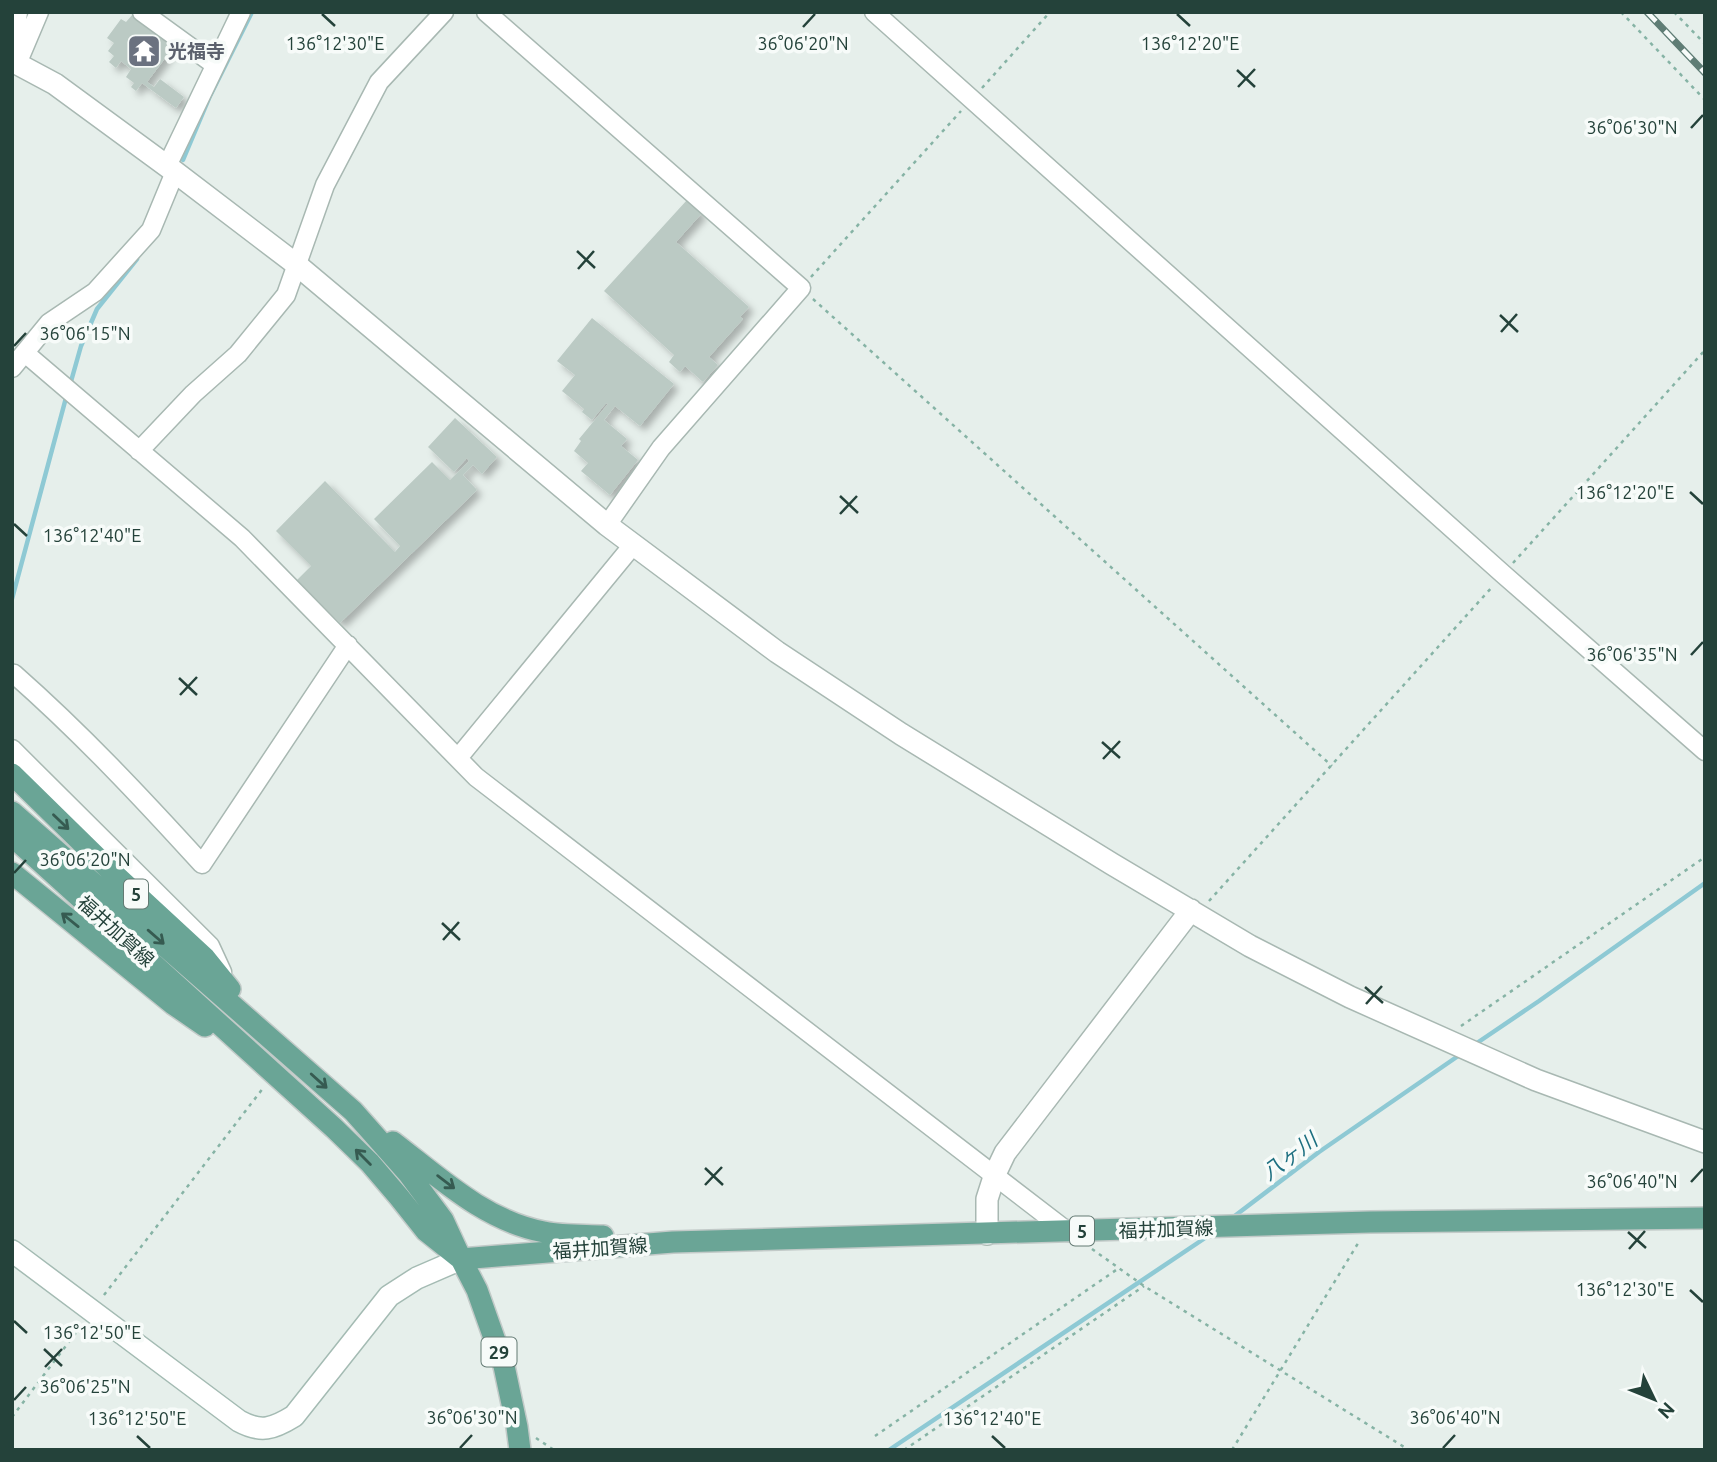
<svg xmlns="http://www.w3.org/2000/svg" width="1717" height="1462" font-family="Ubuntu,'Noto Sans JP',sans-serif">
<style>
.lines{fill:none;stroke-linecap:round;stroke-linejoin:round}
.stream{stroke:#8ec9d4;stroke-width:4.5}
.building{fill:#bbcac4;filter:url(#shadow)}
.minor-casing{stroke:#a8b8b2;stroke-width:21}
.tertiary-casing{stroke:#a8b8b2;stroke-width:24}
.secondary-casing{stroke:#a4bbb3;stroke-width:24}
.primary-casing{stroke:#c2cac8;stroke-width:24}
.path{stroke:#86b3a5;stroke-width:2.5;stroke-dasharray:3.5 5;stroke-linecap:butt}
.minor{stroke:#fff;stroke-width:18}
.tertiary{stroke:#fff;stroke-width:21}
.secondary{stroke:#fff;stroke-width:21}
.primary{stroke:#6aa596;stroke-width:21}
.rail-casing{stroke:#5f7d75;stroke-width:7}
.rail{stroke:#f7fbf9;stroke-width:4.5;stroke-dasharray:13;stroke-linecap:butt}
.oneway{stroke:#365b51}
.ticks{fill:none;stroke:#24423a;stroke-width:2.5}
.labels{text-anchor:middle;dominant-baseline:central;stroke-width:7;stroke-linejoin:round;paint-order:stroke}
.shield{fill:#f7fbf9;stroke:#637a73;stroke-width:2}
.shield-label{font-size:18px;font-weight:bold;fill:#24423a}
.worship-label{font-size:19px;font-weight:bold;fill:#5b616d;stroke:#f7fbf9;text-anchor:start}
.street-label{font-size:19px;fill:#24423a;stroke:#f7fbf9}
.water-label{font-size:21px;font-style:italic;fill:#1c6f80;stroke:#f7fbf9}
.ticks-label{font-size:18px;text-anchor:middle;fill:#24423a;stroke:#f7fbf9;stroke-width:7;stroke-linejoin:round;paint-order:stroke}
</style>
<defs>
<filter id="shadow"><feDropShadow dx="5" dy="5" stdDeviation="3.5" flood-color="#0004"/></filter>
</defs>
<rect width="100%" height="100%" fill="#e6efeb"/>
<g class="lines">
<path class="stream" d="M183,160L210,96L252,12
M70,385L81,346L97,309L137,259
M12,599L67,394
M1474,1045L1539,1001L1705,883
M1232,1218L1319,1152L1461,1054
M889,1450L1211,1234"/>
</g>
<path class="building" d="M133,14L175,45L147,82L154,87L160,79L184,97L176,108L142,83L136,91L131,87L134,83L126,77L131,69L121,61L116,68L109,62L114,56L108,51L114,43L107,38L121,19L126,22Z
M687,200L702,213L676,242L749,307L740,317L743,319L709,357L718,365L703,382L685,366L680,372L669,362L674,355L604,291Z
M592,318L674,384L640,426L615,406L604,420L627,439L621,446L638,460L610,495L581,471L588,463L574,451L581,441L579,439L608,404L606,403L592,420L582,412L584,409L562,391L575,375L557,361Z
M455,418L497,457L482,474L473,465L463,475L477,490L340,623L297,580L311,566L276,531L325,481L395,552L400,546L374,519L432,462L450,480L469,461L467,458L454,472L428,447Z"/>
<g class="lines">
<g class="minor-casing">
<path id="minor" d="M142,12L215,65
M486,12L801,288L661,448L607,525
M874,12L1503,574L1705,751
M12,59L18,12
M17,64L39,12
M167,166L241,12
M25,353L242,538L476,777L1068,1232
M12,368L49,323L95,292L151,230L175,172
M139,451L193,394L238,354L286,295L325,185L379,82L444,12
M12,675L14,674C81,733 142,798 202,864L348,645
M12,749L210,946L222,972
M458,758L633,545"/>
</g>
<g class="tertiary-casing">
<path id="tertiary" d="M12,61L55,84L175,172L297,265L607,525L777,652L901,734L1112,864L1250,946L1350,997L1536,1080L1705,1142
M987,1234V1199L995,1174L1005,1153L1191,910"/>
</g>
<g class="secondary-casing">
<path id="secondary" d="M12,1251L239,1421C261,1433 273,1429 294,1416L389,1296L417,1278L461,1259"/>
</g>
<g class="primary-casing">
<path id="primary" d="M12,774L113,873L205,958L230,989
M12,812L353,1111L408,1173L443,1220L461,1259L477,1290L504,1366L517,1427L520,1450
M12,836L334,1128L370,1163L399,1197L426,1231L461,1259L673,1242L1370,1222L1705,1218
M12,873L173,1004L205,1026
M393,1142C440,1178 485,1221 544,1232C563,1236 584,1235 603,1236"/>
</g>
<path class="path" d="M1621,12L1705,100
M1674,12L1705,44
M982,88L1050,12
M811,277L961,111
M813,299L1332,766
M1513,563L1705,350
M1209,901L1493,586
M1461,1026L1705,857
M1092,1249L1144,1286L1409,1450
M104,1295L264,1087
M12,1417L81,1326
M875,1436L1119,1268
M536,1438L554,1450
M904,1450L1144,1286
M1232,1450L1360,1240"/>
<use href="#minor" class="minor"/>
<use href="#tertiary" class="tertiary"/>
<use href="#secondary" class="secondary"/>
<use href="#primary" class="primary"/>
<g class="rail-casing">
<path id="rail" d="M1647,12L1705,73"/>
</g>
<use href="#rail" class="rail"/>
</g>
<defs><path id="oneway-shaft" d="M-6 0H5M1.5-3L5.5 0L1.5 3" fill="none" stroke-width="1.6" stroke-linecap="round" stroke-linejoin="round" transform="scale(1.75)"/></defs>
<g class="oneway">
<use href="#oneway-shaft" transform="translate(61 822) rotate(44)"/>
<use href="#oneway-shaft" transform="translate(70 920) rotate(-141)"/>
<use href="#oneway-shaft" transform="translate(156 937) rotate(41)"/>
<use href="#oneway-shaft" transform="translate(319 1081) rotate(42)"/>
<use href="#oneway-shaft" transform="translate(363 1157) rotate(-135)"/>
<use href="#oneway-shaft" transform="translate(446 1182) rotate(37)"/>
</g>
<path class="ticks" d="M322,14L335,26M1177,14L1190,26M803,27L815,14M1237,70L1255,87M1238,87L1255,69M1691,128L1703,115M577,251L595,268M578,269L594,251M1500,315L1518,332M1501,332L1517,314M14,346L26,333M1690,492L1703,504M840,496L858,513M840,514L857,496M14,524L27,536M1691,655L1703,642M179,678L197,695M180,695L197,677M1102,742L1120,758M1103,759L1120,741M14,873L26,860M442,923L460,940M443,940L459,922M1365,987L1383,1003M1366,1004L1382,986M705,1168L723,1185M1691,1182L1703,1169M705,1185L722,1167M1628,1232L1646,1248M1629,1249L1645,1231M1690,1290L1703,1302M14,1321L27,1333M44,1349L62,1366M45,1367L62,1349M14,1400L26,1387M137,1436L150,1448M992,1436L1005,1448M460,1448L472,1435M1443,1448L1455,1435"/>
<defs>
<g id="temple-square" transform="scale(1.75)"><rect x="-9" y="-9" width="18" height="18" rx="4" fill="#6b7280" stroke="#f7fbf9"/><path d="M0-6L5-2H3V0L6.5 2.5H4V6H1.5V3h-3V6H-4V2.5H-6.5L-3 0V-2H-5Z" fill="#fff"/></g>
</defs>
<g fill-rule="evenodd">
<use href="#temple-square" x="144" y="51"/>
</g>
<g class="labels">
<g class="shield">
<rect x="124" y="879.5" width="24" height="29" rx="5"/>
<rect x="1070" y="1216.5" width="24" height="29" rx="5"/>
<rect x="481.5" y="1337.5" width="35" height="29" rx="5"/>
</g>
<g class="shield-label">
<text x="136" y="894">5</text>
<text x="1082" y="1231">5</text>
<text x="499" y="1352">29</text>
</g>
<g class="worship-label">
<text x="168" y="51">光福寺</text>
</g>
<g class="street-label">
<text transform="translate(116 931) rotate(42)">福井加賀線</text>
<text transform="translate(1166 1229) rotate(-2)">福井加賀線</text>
<text transform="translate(600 1248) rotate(-4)">福井加賀線</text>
</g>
<g class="water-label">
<text transform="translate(1289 1156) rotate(-37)">八ヶ川</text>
</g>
</g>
<g class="ticks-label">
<text x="335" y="50">136°12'30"E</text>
<text x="1190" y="50">136°12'20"E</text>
<text x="803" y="50">36°06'20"N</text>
<text x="1632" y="134">36°06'30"N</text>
<text x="85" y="340">36°06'15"N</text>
<text x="1625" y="499">136°12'20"E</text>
<text x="92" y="542">136°12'40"E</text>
<text x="1632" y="661">36°06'35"N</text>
<text x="85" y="866">36°06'20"N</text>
<text x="1632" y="1188">36°06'40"N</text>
<text x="1625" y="1296">136°12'30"E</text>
<text x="92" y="1339">136°12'50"E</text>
<text x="85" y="1393">36°06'25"N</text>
<text x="472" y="1424">36°06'30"N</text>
<text x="1455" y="1424">36°06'40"N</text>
<text x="137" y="1425">136°12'50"E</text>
<text x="992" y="1425">136°12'40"E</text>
</g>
<rect width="1717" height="1462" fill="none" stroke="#24423a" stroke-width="28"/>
<g transform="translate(1654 1399) rotate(133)" stroke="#f7fbf9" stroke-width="5" paint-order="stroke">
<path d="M0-5L12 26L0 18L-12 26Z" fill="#24423a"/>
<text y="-10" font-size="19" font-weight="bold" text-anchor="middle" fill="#24423a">N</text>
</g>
</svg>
